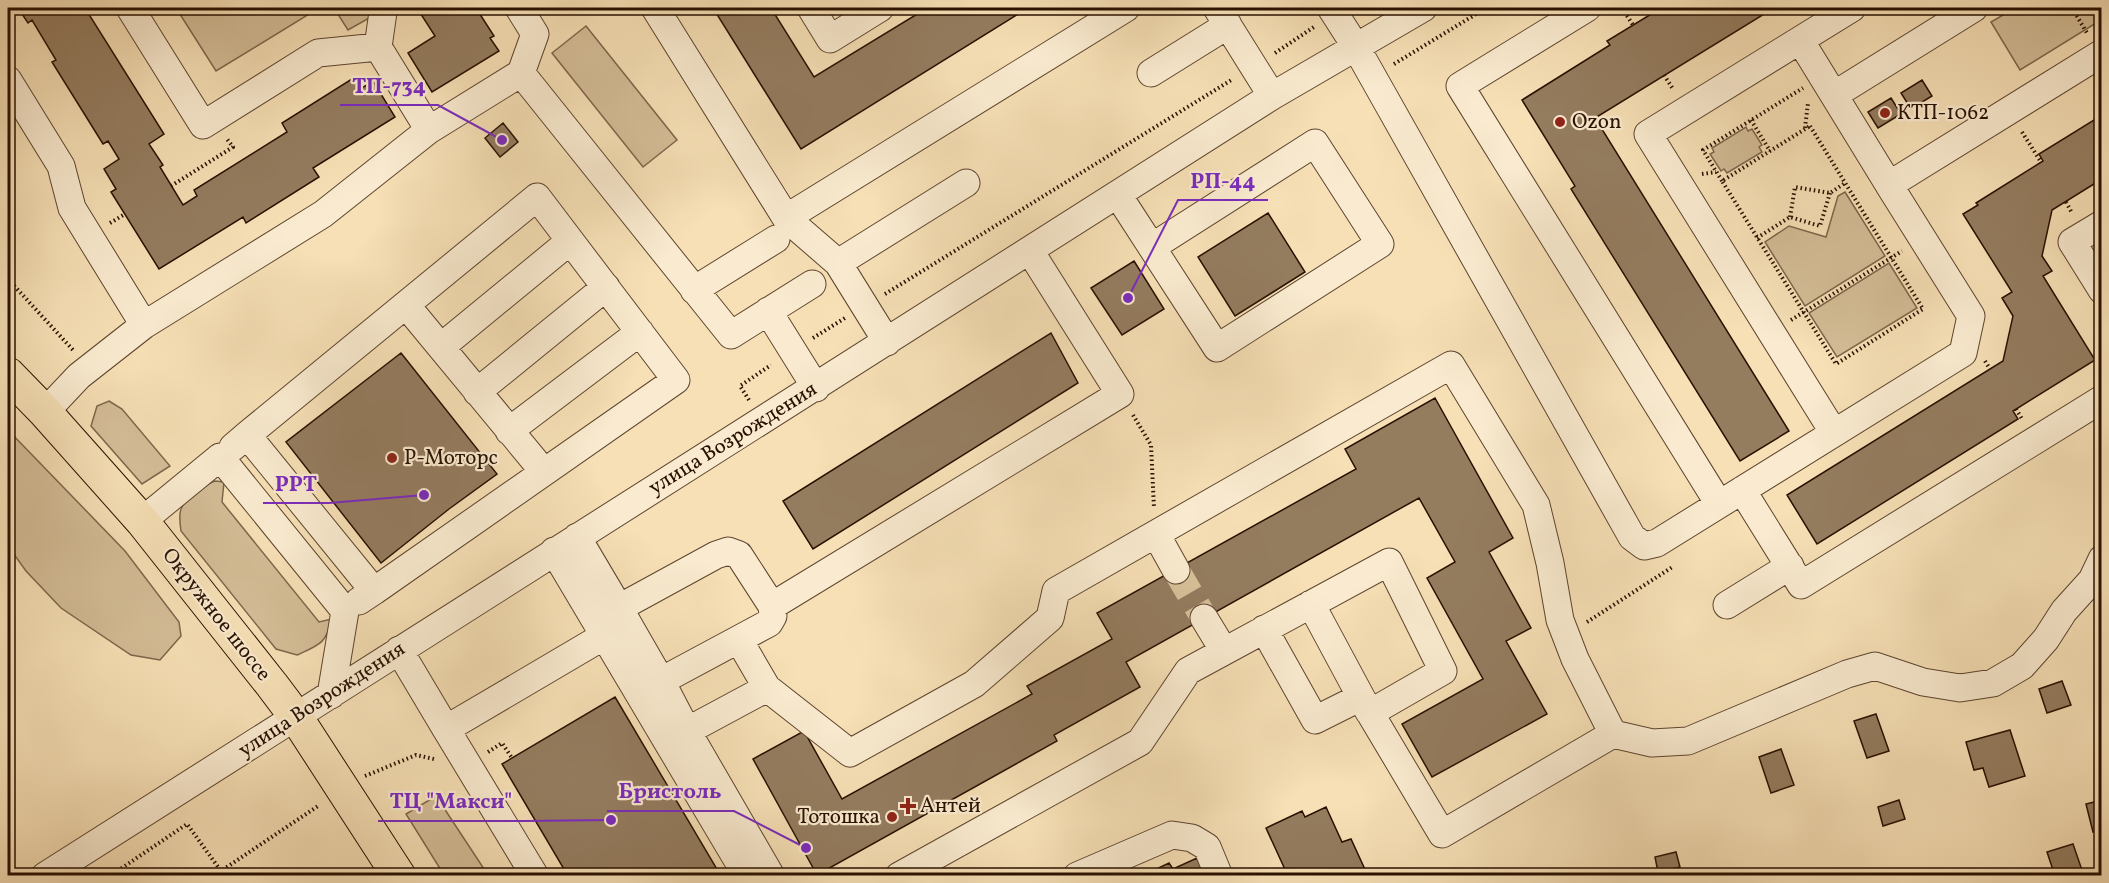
<svg xmlns="http://www.w3.org/2000/svg" width="2109" height="883" font-family="Vollkorn,serif">
<style>
.green{fill:#d4bd97;stroke:#7e664c;stroke-width:1.5}
.building{fill:#947c5f;stroke:#281000;stroke-width:1.5}
.lines{fill:none;stroke-linecap:round;stroke-linejoin:round}
.minor-tunnel{stroke:#d8c19b;stroke-width:27;stroke-dasharray:27 14;stroke-linecap:butt}
.minor-casing{stroke:#5c442e;stroke-width:29}
.major-casing{stroke:#281000;stroke-width:35}
.path{stroke:#281000;stroke-width:4;stroke-dasharray:1.5 3;stroke-linecap:butt}
.minor{stroke:#faebd0;stroke-width:27}
.major{stroke:#f7e0b6;stroke-width:33}
.poi-dot{fill:#8f2418;stroke:#faebd0;stroke-width:2}
.labels{text-anchor:middle;dominant-baseline:central;stroke-width:4.5;stroke-linejoin:round;paint-order:stroke}
.poi-label{font-size:21px;fill:#281000;stroke:#faebd0;text-anchor:start}
.street-label{font-size:21px;fill:#281000;stroke:#faebd0}
.leader{fill:none;stroke:#7b2cbf;stroke-width:2}
.callout-dot{fill:#7b2cbf;stroke:#faebd0;stroke-width:2}
.callout-label{font-size:22px;text-anchor:middle;font-weight:bold;fill:#7b2cbf;stroke:#faebd0;stroke-width:4.5;stroke-linejoin:round;paint-order:stroke}
</style>
<rect width="100%" height="100%" fill="#f7e0b6"/>
<filter id="stains"><feTurbulence type="fractalNoise" baseFrequency=".00333" numOctaves="4"/><feColorMatrix values="0 0 0 0 .2 0 0 0 0 .09 0 0 0 0 .02 0 0 0 .5 -.17"/></filter>
<radialGradient id="worn" r=".72"><stop offset=".6" stop-color="#630" stop-opacity="0"/><stop offset="1" stop-color="#630" stop-opacity=".3"/></radialGradient>
<path class="green" d="M176,8H319L216,71Z
M334,8H365L371,17L348,30Z
M2015,8H2101V20L2020,70L1991,22Z
M586,26L677,140L643,167L552,53Z
M1746,127L1748,131L1752,129L1762,145L1759,147L1762,152L1727,173L1724,169L1721,171L1710,154L1714,152L1712,148Z
M1845,192L1885,256L1805,306L1765,242L1789,226L1826,237L1838,196Z
M1889,263L1917,308L1837,357L1809,313Z
M109,401L122,409L170,466L142,484L91,426L97,406Z
M8,430L125,551L179,622L181,636L160,660L131,655L61,608L26,571L8,546Z
M215,481L224,482L222,502L319,622L332,619C326,644 319,645 297,655L276,649L181,531C178,511 179,506 195,493C202,488 207,484 215,481Z
M436,796L488,875H444L406,814Z"/>
<path class="building" d="M18,8H85L164,134L149,144L163,165L160,167L183,205L197,196L194,190L287,132L282,123L355,77L362,88L373,81L395,117L313,168L319,177L246,223L243,217L159,269L111,192L116,189L104,169L119,159L108,141L103,144L52,62L56,60L32,20L28,23Z
M417,8H476L494,36L490,38L499,51L432,92L408,53L435,36Z
M713,8H771L814,77L927,8H1028L801,149Z
M1661,8H1774L1595,118L1789,431L1740,461L1571,189L1575,186L1522,100L1610,45L1607,41Z
M1922,80L1932,96L1911,109L1901,93Z
M1891,98L1901,114L1878,128L1868,112Z
M2102,115V179L2052,210L2042,256L2052,271L2043,276L2095,360L2013,411L2018,419L1817,544L1787,495L2003,361L2013,316L2002,298L2012,292L1963,214L1978,205L1976,203L2043,161L2039,154Z
M503,123L518,142L500,157L485,138Z
M1268,213L1305,272L1235,316L1198,257Z
M1134,261L1164,309L1122,335L1091,288Z
M1051,333L1078,383L813,549L783,501Z
M401,353L497,474L449,509L381,563L286,442Z
M1435,398L1513,538L1489,552L1531,628L1506,641L1547,714L1432,777L1402,724L1483,679L1427,578L1455,562L1419,498L1126,662L1140,687L1054,735L1057,741L817,875L753,759L804,731L842,799L1032,694L1027,686L1112,639L1097,613L1356,469L1345,449Z
M2062,681L2071,705L2047,713L2039,689Z
M615,697L721,876H568L502,764Z
M1876,714L1889,751L1867,758L1854,721Z
M2010,730L2025,776L1989,787L1983,768L1974,770L1966,742Z
M1781,749L1794,785L1771,793L1759,757Z
M1899,800L1905,819L1883,826L1878,807Z
M2102,800V830L2093,832L2086,804Z
M1326,807L1342,842L1351,839L1368,876H1288L1266,828L1302,811L1305,817Z
M2073,844L2084,876H2055L2047,852Z
M1676,852L1680,867L1658,872L1655,857Z
M1197,858L1205,876H1142L1169,863L1173,869Z"/>
<g class="lines">
<path class="minor-tunnel" d="M1176,570L1204,618"/>
<g class="minor-casing">
<path id="minor" d="M130,8L203,125L318,53L378,47
M380,8L383,12L378,47L429,130
M655,8L786,218L838,263L887,342
M811,8L830,39L880,8
M1217,8L1272,96
M1331,8L1356,47L1632,537L1644,546L1657,543L1963,353L1971,316L1889,185L2102,53
M1587,8L1460,86L1719,504
M1800,40L1889,185
M521,73L731,335L812,284
M1151,73L1228,25
M8,80L61,166L72,208L144,325
M1834,95L1974,8
M1118,195L1217,348L1380,244L1315,143L1152,247
M786,218L1126,8
M2102,224L2072,242L2102,290
M838,263L966,183
M694,290L776,239
M406,305L544,472
M768,311L816,388
M441,347L570,241
M477,392L606,287
M45,412L79,376L144,325L323,214L429,130L521,73L535,34L519,8
M509,431L640,332
M1834,433L1648,134L1852,8
M247,435L537,197L676,380L374,591
M233,447L247,435L374,591L359,601
M1742,490L1801,585L2102,399
M142,521L220,457L345,611L331,695
M1156,534L1176,570
M577,537L619,608L716,555L728,551L739,555L772,606L773,616L769,623L661,681L619,608
M554,551L747,876
M1311,604L1369,712
M1727,605L1790,566
M772,606L1120,394L1030,251
M1204,618L1224,651
M1264,629L1315,720L1361,697
M739,640L767,688
M399,650L446,729
M661,681L687,731L771,876
M687,731L767,688L850,753L974,684L1050,618L1056,591L1451,365L1536,505L1550,563L1560,620L1575,659L1613,734
M45,876L1272,96L1423,8
M535,876L446,729L604,636
M899,876L1140,742L1188,671L1389,562L1443,671L1370,713L1442,834L1613,734L1652,743L1688,741L1847,674L1875,666L1923,682L1960,688L1993,683L2022,666L2046,639L2064,611L2092,580L2102,559
M1077,876L1172,835L1192,838L1207,847L1219,876"/>
</g>
<g class="major-casing">
<path id="major" d="M8,374L45,412L142,521L272,685L296,717L399,876"/>
</g>
<path class="path" d="M1622,8L1633,25
M2072,8L2087,33
M1275,53L1314,27
M1394,64L1486,8
M1664,75L1673,89
M1751,120L1770,151
M1810,126L1923,309L1836,364L1722,181Z
M1805,128L1808,103
M2022,132L2041,162
M1702,174L1716,172
M1722,181L1703,150L1803,88
M171,186L233,147L227,139
M2066,202L2072,213
M1790,217L1795,187L1830,193L1845,183
M110,223L125,214
M1757,238L1790,217L1820,226L1830,193
M8,279L73,350
M885,294L1233,79
M1791,320L1902,251
M813,338L845,318
M1985,361L1990,369
M749,400L740,386L771,365
M2016,409L2022,419
M1133,415L1151,445L1154,508
M1587,622L1674,566
M488,752L502,743L512,758
M365,776L416,755L434,759
M110,876L187,824L221,871L318,806"/>
<use href="#minor" class="minor"/>
<use href="#major" class="major"/>
</g>
<g class="poi-dot">
<circle cx="1885" cy="113" r="6"/>
<circle cx="1560" cy="122" r="6"/>
<circle cx="392" cy="458" r="6"/>
<path d="M905 797h6v6h6v6h-6v6h-6v-6h-6v-6h6z"/>
<circle cx="892" cy="817" r="6"/>
</g>
<g class="labels">
<g class="poi-label">
<text x="1897" y="113">КТП-1062</text>
<text x="1572" y="122">Ozon</text>
<text x="404" y="458">Р-Моторс</text>
<text x="920" y="806">Антей</text>
<text x="880" y="817" text-anchor="end">Тотошка</text>
</g>
<g class="street-label">
<text transform="translate(733 439) rotate(-32)">улица Возрождения</text>
<text transform="translate(216 615) rotate(52)">Окружное шоссе</text>
<text transform="translate(322 700) rotate(-33)">улица Возрождения</text>
</g>
</g>
<path class="leader" d="M502 140L438 105H340M1128 298L1178 200H1268M424 495L329 503H263M806 848L734 811H607M611 820L525 821H378"/>
<g class="callout-dot">
<circle cx="502" cy="140" r="6"/>
<circle cx="1128" cy="298" r="6"/>
<circle cx="424" cy="495" r="6"/>
<circle cx="806" cy="848" r="6"/>
<circle cx="611" cy="820" r="6"/>
</g>
<g class="callout-label">
<text x="389" y="93">ТП-734</text>
<text x="1223" y="188">РП-44</text>
<text x="296" y="491">РРТ</text>
<text x="670" y="798">Бристоль</text>
<text x="451" y="808">ТЦ "Макси"</text>
</g>
<rect width="2109" height="883" fill="none" stroke="#f7e0b6" stroke-width="30"/>
<rect x="9" y="9" width="2091" height="865" fill="none" stroke="#281000" stroke-width="3"/>
<rect x="15" y="15" width="2079" height="853" fill="none" stroke="#281000" stroke-width="1.5"/>
<rect width="100%" height="100%" filter="url(#stains)"/>
<rect width="100%" height="100%" fill="url(#worn)"/>
</svg>
